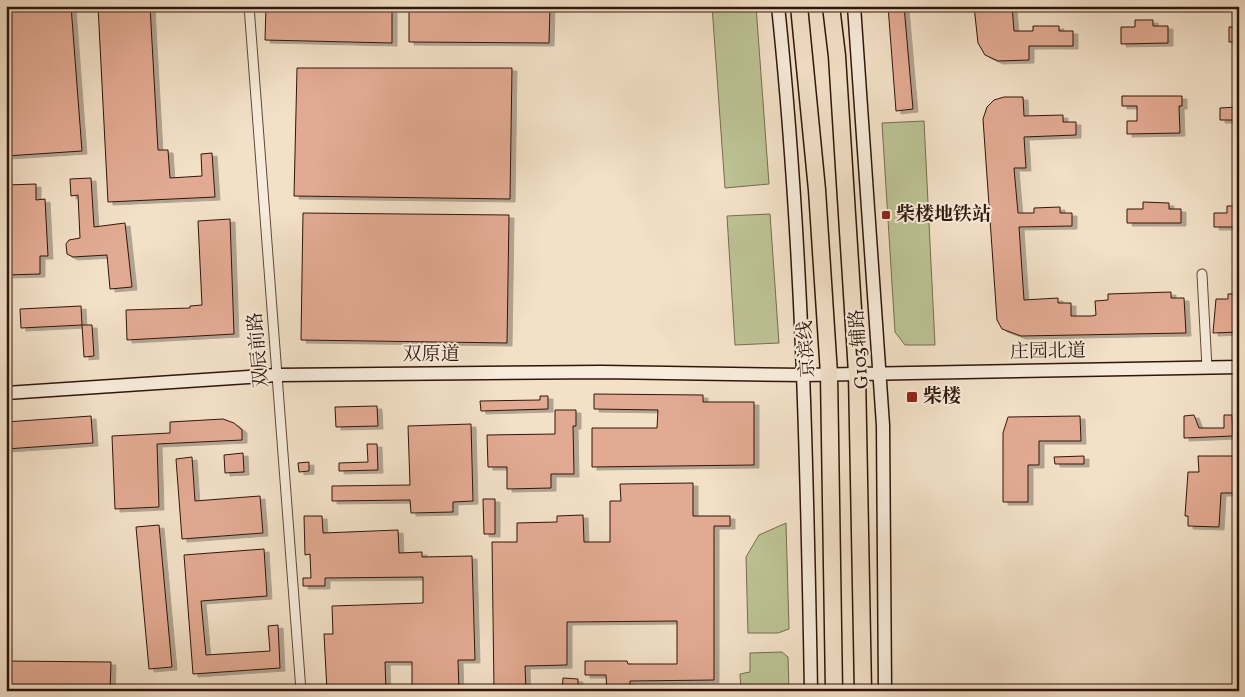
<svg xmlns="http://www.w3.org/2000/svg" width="1245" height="697" font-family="Vollkorn,'Noto Serif SC',serif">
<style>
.green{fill:#bcc294;stroke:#766c4f}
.building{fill:#e3aa93;stroke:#30150a;filter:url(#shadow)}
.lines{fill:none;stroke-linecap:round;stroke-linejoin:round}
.street-casing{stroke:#604839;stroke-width:11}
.secondary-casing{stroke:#30150a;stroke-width:15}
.highway-casing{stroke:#30150a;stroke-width:19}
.street{stroke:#f7ebdb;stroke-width:9}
.secondary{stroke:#f7ebdb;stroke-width:12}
.highway{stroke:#f2e0c7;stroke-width:16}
.poi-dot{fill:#8f2418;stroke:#f7ebdb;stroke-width:2}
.labels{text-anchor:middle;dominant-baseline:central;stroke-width:4;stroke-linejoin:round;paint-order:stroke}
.poi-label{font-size:19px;font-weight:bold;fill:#30150a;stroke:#f7ebdb;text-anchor:start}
.street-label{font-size:19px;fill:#30150a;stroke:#f7ebdb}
</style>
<defs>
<filter id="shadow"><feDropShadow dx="5" dy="3" stdDeviation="0" flood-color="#0004"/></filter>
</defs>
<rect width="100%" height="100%" fill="#f2e0c7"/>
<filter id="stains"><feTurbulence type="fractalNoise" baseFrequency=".004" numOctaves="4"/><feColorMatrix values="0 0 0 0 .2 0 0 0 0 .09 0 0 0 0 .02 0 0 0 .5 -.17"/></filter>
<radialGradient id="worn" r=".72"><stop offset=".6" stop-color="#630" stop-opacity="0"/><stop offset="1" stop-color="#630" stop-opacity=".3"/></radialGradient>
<path class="green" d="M712,6H756L769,184L725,188Z
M924,121L935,345H905L895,332L882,123Z
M770,214L779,343L735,345L727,216Z
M786,523L789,629L778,633H748L746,557L759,535Z
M782,652L788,657L789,691H741L740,674L750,672V653Z"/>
<path class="building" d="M6,6H71L82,151L6,156Z
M98,6H150L158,150H168L170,178L202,176L201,154L212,153L215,197L108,202Z
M266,6H392V43L265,40Z
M409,6H550L549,43L409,42Z
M888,6H904L913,109L896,111Z
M974,6H1012L1014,31H1033V26H1059V31H1073V46H1029V60L998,61L985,55L978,43Z
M1135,20H1153V26H1168V43L1121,44V27H1135Z
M1229,27H1239V42H1229Z
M297,68H512L510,199L294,196Z
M1122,96H1182V106H1179L1180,133L1127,134V121H1137V106H1122Z
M1004,97H1023L1024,116L1063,115V122H1076V135L1024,137L1026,168H1014L1018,213H1034V208L1060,207V213H1072V226L1019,227L1024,300L1058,298V303H1071V316H1092L1096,315L1095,301L1108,300V294L1171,292V298H1184L1186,333L1021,336L1002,329L997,320L983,119L987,107L994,100Z
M1239,107V120H1220V108Z
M91,178L94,227L125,223L132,287L110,289L107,255L73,257L67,254L66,244L69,240L80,238L78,195L71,196L70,179Z
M36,184V200L45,199L48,256H40V274L6,275V185Z
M1143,202L1169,203V209H1181V223H1127V209H1143Z
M1227,206H1239V227H1214V213H1227Z
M303,213L509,215L507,343L301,340Z
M230,219L234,334L127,340L126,310L190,308V306L202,305L198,221Z
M1228,294H1239V332L1213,333L1216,299H1228Z
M81,306L82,325L21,328L20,309Z
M82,325H92L94,356L84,357Z
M594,394L703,395V402H754V465L592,467V428H657L658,410L594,409Z
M540,396H548V409L481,411L480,401L540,400Z
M377,406L378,426L336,427L335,407Z
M555,410H576V426H573L574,474H551V488L507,489V467H488L487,435L555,434Z
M1194,415L1199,428H1224V415H1232L1233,436L1184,438V416Z
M91,416L93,443L6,449V422Z
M1080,416L1081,441H1039V465H1028V502H1003V433L1008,417Z
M223,419L234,423L242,430V440L157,444L159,507L115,509L112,436L170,433V422Z
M471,424L473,501L453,502V512L411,513L410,500L332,501V486L410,485L408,426Z
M367,444H377L378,470L339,471V463L368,462Z
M243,453L244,472L225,473L224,455Z
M1084,456V464H1055L1054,457Z
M1198,456H1239V493H1221L1219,527L1188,526V516H1185L1188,472H1199Z
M192,457L195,501L260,496L263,533L182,539L176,459Z
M309,462V471L299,472L298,463Z
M693,483V516H730V526H714V680L630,681V691H607L606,675H585V661H627L628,664H677V621L567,622V665L525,666L526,691H494L492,542H517V523L557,522V516L583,515L584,542H610V501H621L620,484Z
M483,499H495V534H484Z
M304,516H322L323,533L398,530L399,553L422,552V557L472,556L475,660H458L459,691H412V662H385L386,691H327L324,634H333L332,606L423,603V577L325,578V586H303V578H311L310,554L305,555Z
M159,525L172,667L149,669L136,527Z
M264,549L267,596L201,601L206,655L270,651L268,626L278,625L280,668L193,674L184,555Z
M6,661L111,662L110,691H6Z
M563,678L578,679V691H562Z"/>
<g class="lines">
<g class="street-casing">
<path id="street" d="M249,6L301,691
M1202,274L1207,368"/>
</g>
<g class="secondary-casing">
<path id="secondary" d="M778,6C802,234 807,462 811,691
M854,6L883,425L885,691
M6,393L277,375L602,372L804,375L1239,367"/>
</g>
<g class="highway-casing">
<path id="highway" d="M799,6L817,190L829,374L834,691
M831,6L837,56L857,373L863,691"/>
</g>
<use href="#street" class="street"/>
<use href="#secondary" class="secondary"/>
<use href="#highway" class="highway"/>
</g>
<g class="poi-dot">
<rect x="881" y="210" width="10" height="10" rx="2.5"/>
<rect x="906" y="391" width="12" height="12" rx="2.5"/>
</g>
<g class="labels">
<g class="poi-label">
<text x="896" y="215">柴楼地铁站</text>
<text x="923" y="397">柴楼</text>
</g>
<g class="street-label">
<text transform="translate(807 349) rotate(-93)">京滨线</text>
<text transform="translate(860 349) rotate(-94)">G103辅路</text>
<text transform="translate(259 350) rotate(-95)">双辰前路</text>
<text transform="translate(1048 352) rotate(-1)">庄园北道</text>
<text x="431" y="355">双原道</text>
</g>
</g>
<rect width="1245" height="697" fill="none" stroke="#f2e0c7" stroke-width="25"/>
<rect x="8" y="8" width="1230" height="682" fill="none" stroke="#30150a" stroke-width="2.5"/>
<rect x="12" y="12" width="1220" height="672" fill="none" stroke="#30150a"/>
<rect width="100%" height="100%" filter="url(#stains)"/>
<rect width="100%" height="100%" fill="url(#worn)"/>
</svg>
